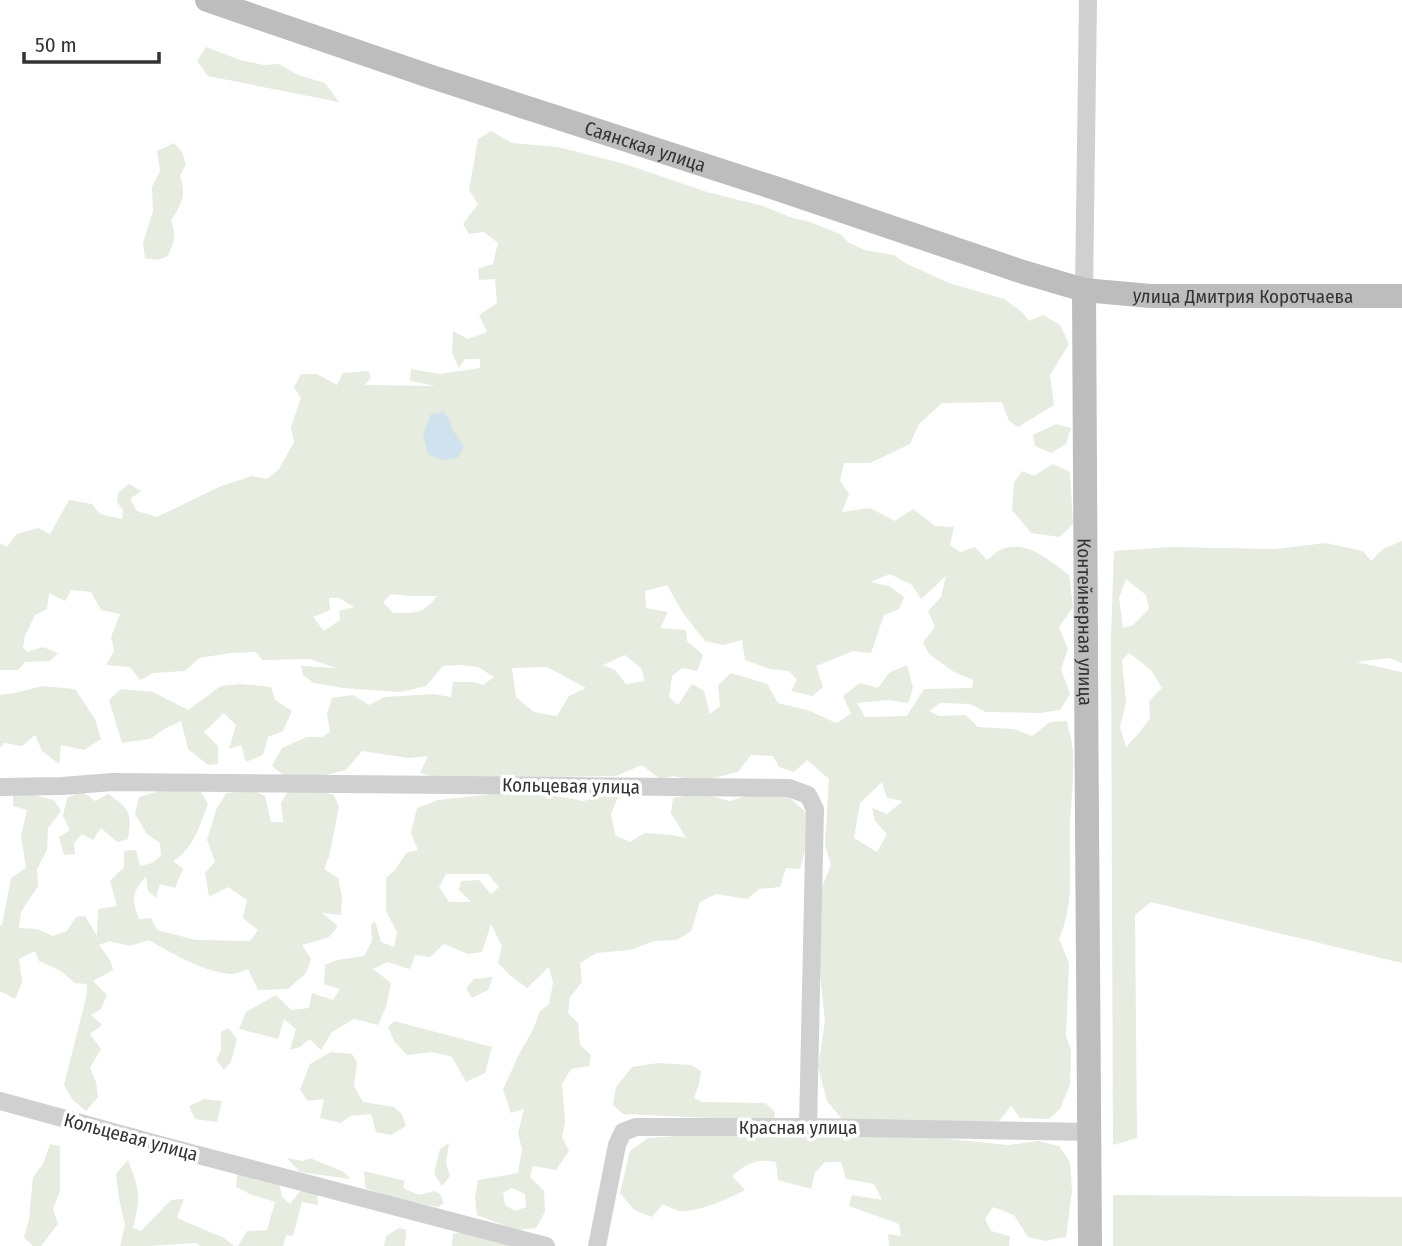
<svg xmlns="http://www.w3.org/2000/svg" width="1402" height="1246" font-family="'Fira Sans Condensed',sans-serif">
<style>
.green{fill:#e6ecdf;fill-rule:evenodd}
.water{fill:#cfe2ee}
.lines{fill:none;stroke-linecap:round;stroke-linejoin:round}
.street{stroke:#d0d0d0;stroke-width:18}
.secondary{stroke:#bdbdbd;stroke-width:24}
.labels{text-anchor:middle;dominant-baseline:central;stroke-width:7;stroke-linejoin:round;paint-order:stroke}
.street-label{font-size:19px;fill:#333;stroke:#fff}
</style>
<rect width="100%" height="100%" fill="#fff"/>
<path class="green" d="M206,47L240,60L264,65L279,64L298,75L325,83L339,102L208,76L197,61Z
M491,131L512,143L558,147L625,164L707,192L763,206L790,217L810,222L840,234L849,243L865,250L894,255L905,263L949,283L1004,299L1022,312L1029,321L1043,315L1060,325L1069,344L1050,375L1054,405L1018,427L1009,421L1002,402L942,403L919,424L910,444L870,463H844L840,481L849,494L842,512L870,508L895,521L913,509L935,526L954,527L950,545L960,552L975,547L987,560C991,557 996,552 1000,550C1026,538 1050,561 1069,575L1073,607L1059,627L1068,649L1061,669L1070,694L1060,710L1040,713L986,712L970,704L940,703L929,711L939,716L966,715L978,727L1013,729L1032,736L1050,722L1067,721C1069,732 1073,743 1073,754C1074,778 1071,801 1070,825C1069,864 1075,903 1059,939L1069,963L1066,1036L1071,1050L1070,1084L1060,1109L1049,1119L1020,1118L1011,1106L999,1121L875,1123L842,1119L827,1101L818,1067L825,1021L820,974L822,887L831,865L825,845L829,779L807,760L794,772L779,767L773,756L751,755L738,772L702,781L673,776L660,779L642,765L616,776L443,779L420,773L428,756L408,758L362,751L346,770L318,777H286L272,766L282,748L307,737H322L330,732L327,714L332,698L353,695L369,705L385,697L433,694L451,697L453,682H473L483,685L494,677L478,667L459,665L443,666L426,686L401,692L343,688L314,683L303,675L301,666L336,668L310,659L262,660L256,652L231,653L199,658L185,671L153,673L140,680L130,667L106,665L114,651L111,637L120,614L101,610L91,592L71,590L65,601L49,593L47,609L35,615L25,636L23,647L27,652L43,647L58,653L50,661L25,662L18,670H0V543L7,547L17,534L38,528L50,534L69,500L92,504L100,514L122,519L123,510L117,502L118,493L129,484L141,491L130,499L137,511L157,517L221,486L252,476L267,479L279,469L294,442L291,427L301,398L294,387L301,374H317L337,385L343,373L368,371L371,377L365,385L436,386L410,381L411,369L440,374L480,368V359H465L459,368L452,353L453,331L468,339L487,332L479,315L497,303L495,279L479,280L478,269L493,264L498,243L484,232L469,234L463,224L478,204L469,190L478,139ZM890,574L912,585L921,599L946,576L941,597L928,611L935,627L923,642L929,654L954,672L973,680L972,688L924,689L907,716L865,717L857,703L888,700L908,703L913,688L907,665L889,673L878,688L860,683L843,696L851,714L836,723L810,711L778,703L767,684L731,673L718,685L720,706L710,714L704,691L692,684L678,705L669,697L672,676L682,668L697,671L703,655L687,641L686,630L660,628L668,612L646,608L645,591L667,585L683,613L705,641L723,645L742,640L745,660L770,669L789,671L797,680L791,691L812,696L823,687L816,666L853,651L871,653L884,615L899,609L904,597L889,586L870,582ZM391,594L410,596H437C423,615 414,613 393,613L383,602ZM329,598H339L354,607L339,611L340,620L324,631L313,617L330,610ZM625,655L641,668L645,681L626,684L615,670L603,665ZM547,667L586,688L569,696L557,716L534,712L516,697L512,668ZM882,782L887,798L903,801L887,814L872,808L875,821L887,834L877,852L854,838L860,803Z
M174,143L182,152L186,164L180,176C187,196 181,204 171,221C177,236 174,241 168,256L158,260L145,258L143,243L153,211L152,187L160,171L157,151Z
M1056,424L1071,428L1066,444L1051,453L1035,446L1033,435Z
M1053,464L1070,472L1073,524L1060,537L1031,533L1012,510L1014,483L1022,471L1034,476Z
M1402,541V663L1389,658L1356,662L1402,672V963L1151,902L1135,915L1137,1138L1113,1145L1111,637L1114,551L1170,547L1275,549L1326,543L1363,551L1371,561L1383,549ZM1126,579L1146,595L1149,609L1132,626L1123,628L1119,598ZM1129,653L1151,670L1162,688L1149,701L1150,718L1139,733L1126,747L1120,727L1126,702L1122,660Z
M240,684L271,687L275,700L292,711L283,731L268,737L263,755L246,762L241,745L229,749L236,725L224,713L204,732L218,746V764L208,765L188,749L181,721L166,728L150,739L122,743L109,700L121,689L153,692L188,710L221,686Z
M42,686L75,689L95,719L101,739L84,750L61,745L59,764L42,751L35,735L22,746L4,743L0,748V695L15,693Z
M170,788L201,792L208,804C199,827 194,848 173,861L183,869L175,888L160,884L156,898L148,891L146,877C131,892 132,901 139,919L151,918L157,930L196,940L250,941L258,930L243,918L247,900L228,887L209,897L205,873L215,862L207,840L216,810L226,793L253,790L265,796L271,822H283L281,803L288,791L314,790L334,795L339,807L329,857L324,869L338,878L342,897L341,915L322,913L338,926L329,937L302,945L311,959L306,973L288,989L258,990L248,969C243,971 237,974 232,974C202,972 174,954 149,940L130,946L109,941L99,945L110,960L113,970L93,981L107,995L101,1009L91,1015L102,1025L90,1034L101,1049L90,1068L96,1082L98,1097L86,1111L73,1100L64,1085L87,994V984L75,983L61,971L39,961L35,951L19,959L22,982L15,999L0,991V925H2L11,878L26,868L21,835L27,810L13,806V793L33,795L54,800L61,811L48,828L47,850L37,869L38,886L21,912L19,928L37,929L53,936L67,931L76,917L85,916L97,936L98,909L117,906L110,881L124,867V851L136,850L140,866L152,863L161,856L160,843L147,834L135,814L139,797Z
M82,791L95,801L108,794C130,808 132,814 128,839L117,842L101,828L93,840L82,834L74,843L75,854L64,855L59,837L70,830L63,816L67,798Z
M505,793L544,794L584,801L604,795H619L611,814L615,835L630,842L645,833L672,835L686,838L671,813L673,798L700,793L730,801L752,794L784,793L807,813L805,851L800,869L786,868L780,887L759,889L747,899L716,894L700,902L691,931L677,940L654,941L630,950L597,953L580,963L582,982L570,997L568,1013L578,1023L580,1045L591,1055L589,1066L571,1069L562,1084L565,1122L562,1137L569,1151L556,1170L533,1166L530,1177L544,1191L545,1212L536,1228L517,1230L477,1215L475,1197L478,1180L518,1173L522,1149L518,1133L524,1109L511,1113L503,1090L519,1054L533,1030L540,1011L549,1004L553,983L549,967L527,988L511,976L498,963L502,946L491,924L482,952L468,954L444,944L430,957L415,955L410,969L387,962L373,969L391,983L386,1007L378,1025L354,1019L332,1032L321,1050L310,1039L300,1047L290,1050L296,1029L284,1019L278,1039L239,1029L246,1012L276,995L291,1010L309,1008L312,993L333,1000L340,989L324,984L325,965L337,960L364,956L372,941L371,925L375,921L381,942L394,947L397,932L386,911V878L396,869L406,853L418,850L411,833L417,808L438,800ZM446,874H488L499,887L491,894L479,880L461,881L459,890L471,902H449L439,887ZM512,1188L525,1194L526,1207L515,1211L505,1205L503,1193Z
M493,977L488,990L472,998L466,988L474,979Z
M394,1021L492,1047L485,1073L466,1082L452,1057L433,1052L407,1055L394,1041L388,1027Z
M228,1028L237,1039L231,1062L224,1070L216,1059L221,1051V1032Z
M331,1052L352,1054L357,1063L354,1086L363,1102L394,1107L402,1114L406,1126L391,1135L376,1132L371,1114L350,1116L341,1123L320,1118L324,1099L308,1101L300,1090L310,1064Z
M658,1063L691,1065L701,1071L699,1084L694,1098L703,1102L765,1103L775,1112L774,1121L623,1114L613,1105L616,1087L632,1067Z
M204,1099L222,1101L217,1122L195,1119L189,1106Z
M708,1134L920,1136L1008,1145L1039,1141L1059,1146L1070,1162L1072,1192L1066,1237L1045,1241L1028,1237L1014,1215L993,1207L985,1219L991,1231L1010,1236L1009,1246H889L888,1234L901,1236L899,1224L849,1206L852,1195L882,1200L874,1184L846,1179L841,1162H825L815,1173L811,1189L778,1180L776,1162C756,1158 747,1163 732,1176L745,1190C727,1199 705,1210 684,1211C678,1212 669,1207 663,1204L652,1217L634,1210L620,1193L630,1151L648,1138Z
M449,1143L446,1163L450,1176L442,1186L434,1174L440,1149Z
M50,1144L60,1146V1191L53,1209L58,1224L41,1246H33L24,1237L29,1219L33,1177L43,1164Z
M287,1158L303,1161L310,1158L344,1172L350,1179L300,1172Z
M128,1160C140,1192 141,1195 133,1228L141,1231L171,1200L184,1199L177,1218L224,1238L234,1246H200L196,1243L148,1246H120L125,1225L119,1199L116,1174Z
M364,1171L405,1181L403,1188L419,1195L435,1191L440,1194L444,1203L438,1207L395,1199L365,1188Z
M237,1174L279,1181L282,1197L290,1204L302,1189L317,1193L318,1205L302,1202L293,1236L286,1235L283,1246H238L247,1231L267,1230L275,1202L252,1195L236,1187Z
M1113,1195L1402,1197V1246H1113Z
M399,1228L406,1230L405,1246H384L386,1236Z
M466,1231L514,1246H452L453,1234Z"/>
<path class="water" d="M443,412L450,420L451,427L464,447L457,458L441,460L428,454L423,435L431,414Z"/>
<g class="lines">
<path class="street" d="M1084,290L1088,0
M0,787L62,786L112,782L789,788L808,795L815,809L808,1127
M0,1101L164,1146L546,1246
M597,1246L617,1145L623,1132L636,1127H808L1090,1132"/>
<g class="secondary">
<path id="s1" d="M207,0L429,76L781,190L1023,272L1084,290L1150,296H1402"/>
<path id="s2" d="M1084,290C1083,609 1090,927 1090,1246"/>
</g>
</g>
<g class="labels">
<g class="street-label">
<text stroke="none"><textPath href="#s1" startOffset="462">Саянская улица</textPath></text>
<text stroke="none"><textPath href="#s1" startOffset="1083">улица Дмитрия Коротчаева</textPath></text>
<text stroke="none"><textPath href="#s2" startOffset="332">Контейнерная улица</textPath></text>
<text transform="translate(571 786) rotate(1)">Кольцевая улица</text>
<text x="798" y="1127">Красная улица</text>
<text transform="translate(131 1137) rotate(15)">Кольцевая улица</text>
</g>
</g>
<path d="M24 52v10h135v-10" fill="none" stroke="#333333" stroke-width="3.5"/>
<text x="35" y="52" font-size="21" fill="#333333" stroke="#ffffff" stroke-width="5" paint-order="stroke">50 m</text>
</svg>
